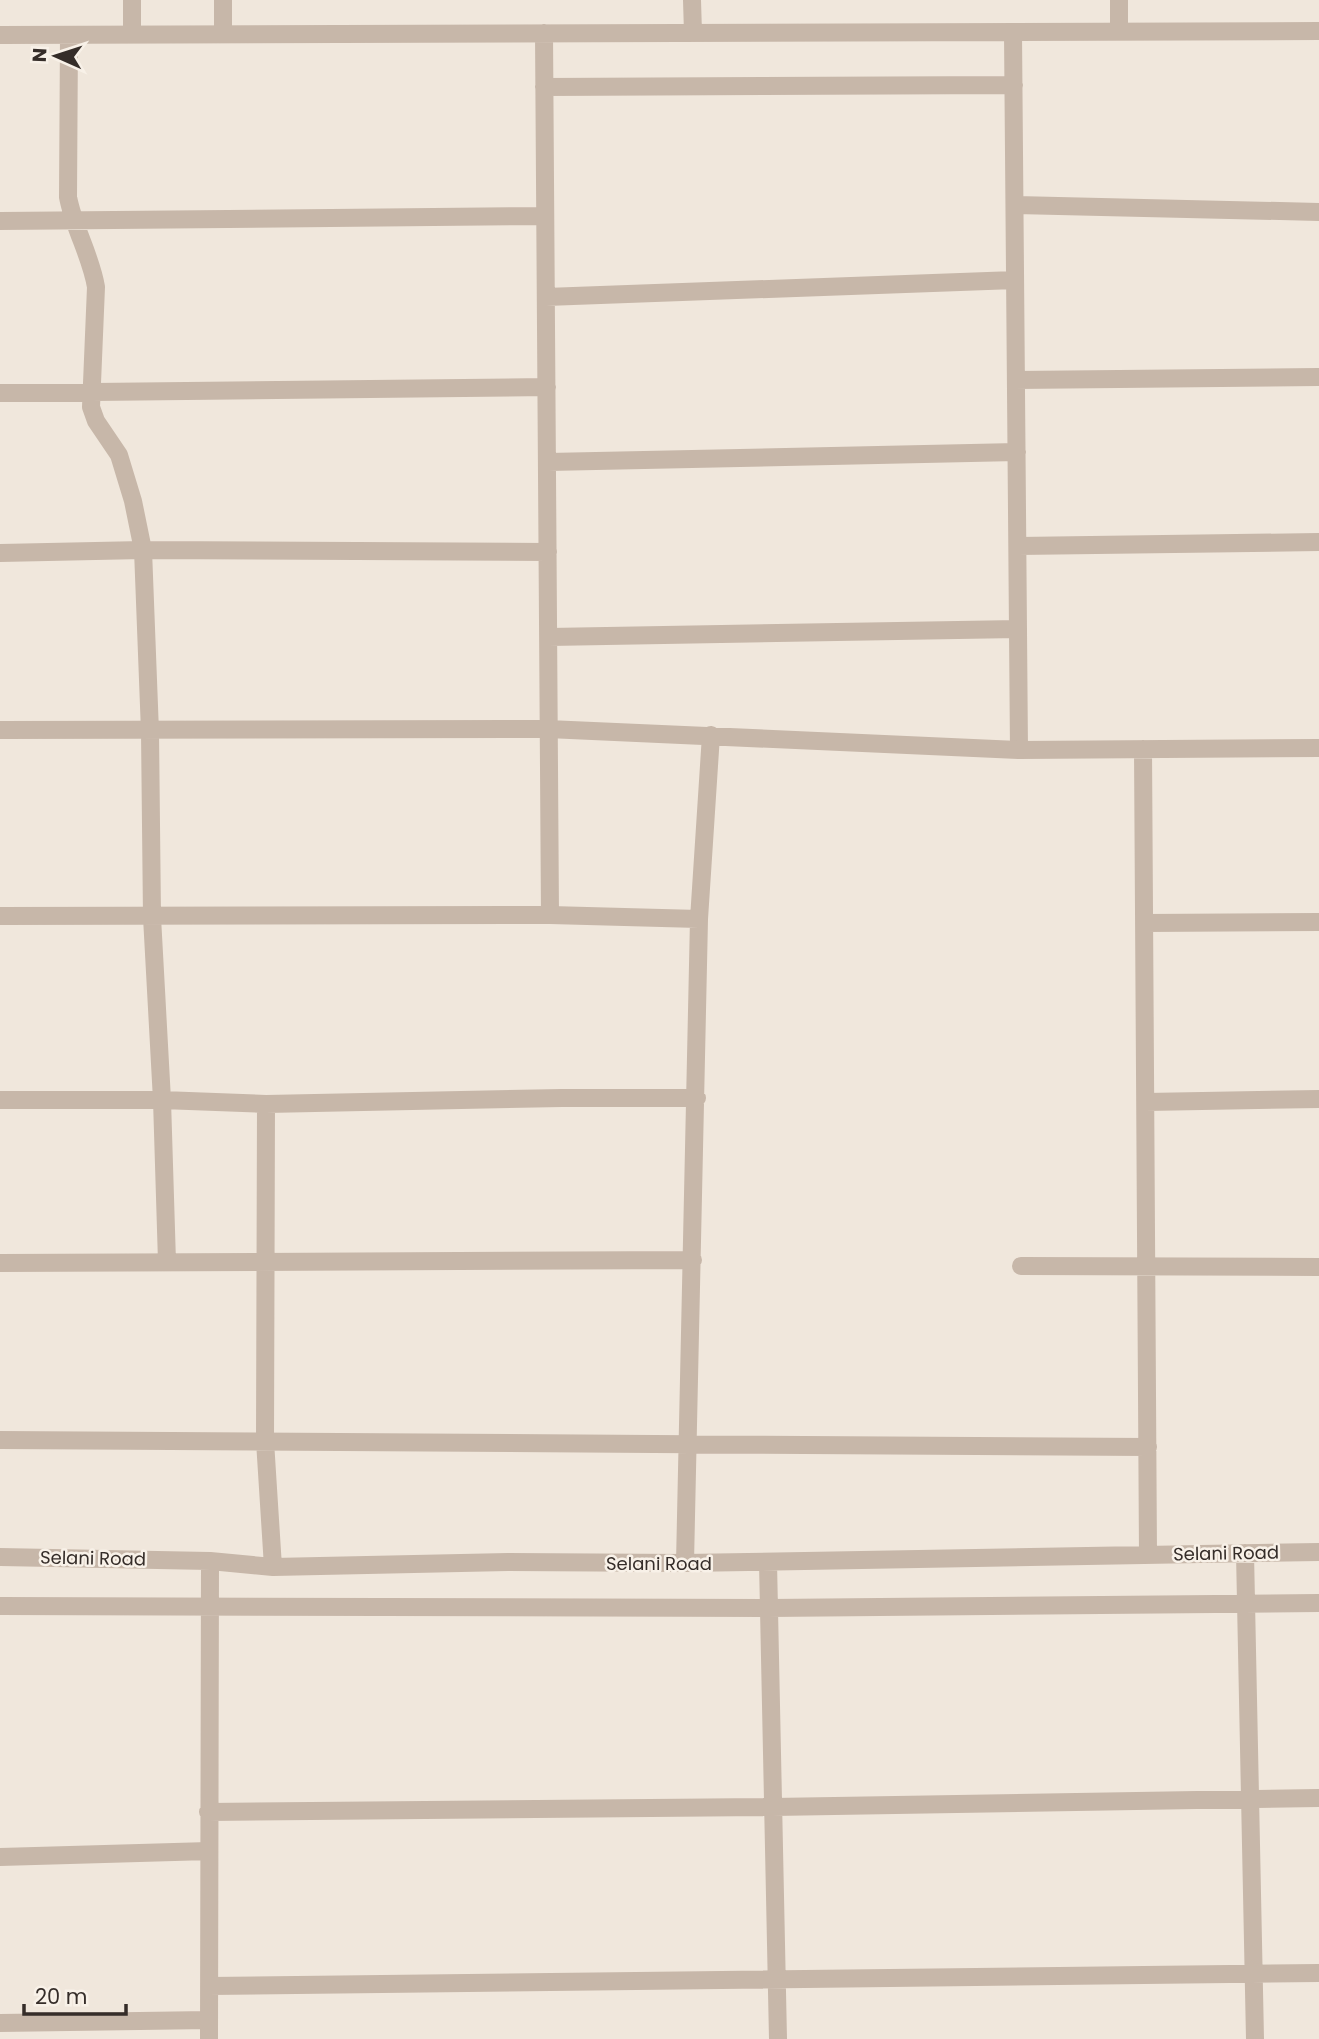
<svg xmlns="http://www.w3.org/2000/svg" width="1319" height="2039" font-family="Poppins,sans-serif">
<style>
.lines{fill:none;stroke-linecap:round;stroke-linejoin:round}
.minor{stroke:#c7b7a9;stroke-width:18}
.labels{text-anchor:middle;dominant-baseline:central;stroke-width:5;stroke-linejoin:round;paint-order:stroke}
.street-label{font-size:18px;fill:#352d29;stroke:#f8f1e8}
</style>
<rect width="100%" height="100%" fill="#f0e7dc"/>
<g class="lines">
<path class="minor" d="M132,0V34
M692,0L693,33
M1119,0V31
M544,33L550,915
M1013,33L1019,750
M223,34V0
M0,35L1319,31
M69,36L68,197C74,229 91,256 96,287L91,407L96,421L119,455L133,501L143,550L150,732L152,917L162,1100L167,1262
M544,87L1014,85
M1015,205L1319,212
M0,221L545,216
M546,297L1015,280
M1016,380L1319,377
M0,393L547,387
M548,462L1017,452
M1018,546L1319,542
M0,553L143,550L548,552
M549,637L1018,629
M0,730L548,729L1019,750L1319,748
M1143,749L1148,1555
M0,916L550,915L699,919
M1144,923L1319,922
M0,1100H162L266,1104L562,1098H697
M1146,1102L1319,1099
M266,1104L265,1441L273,1567
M0,1263L693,1260
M1021,1266L1319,1267
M0,1440L1148,1447
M1245,1553L1255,2039
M0,1557L210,1561L273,1567L508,1562L685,1563L1319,1552
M768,1562L778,2039
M685,1563L699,919L711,735
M0,1606L769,1608L1319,1603
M208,1812L773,1807L1319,1798
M0,1857L209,1851
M209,1986L1319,1973
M0,2023L209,2020
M209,2039L210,1561"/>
</g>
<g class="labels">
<g class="street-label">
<text transform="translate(1226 1553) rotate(-1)">Selani Road</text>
<text transform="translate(93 1558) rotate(1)">Selani Road</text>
<text x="659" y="1563">Selani Road</text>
</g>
</g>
<g transform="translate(56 56) rotate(273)" stroke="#f8f1e8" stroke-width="5" paint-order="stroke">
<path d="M0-5L12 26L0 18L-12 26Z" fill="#352d29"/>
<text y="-10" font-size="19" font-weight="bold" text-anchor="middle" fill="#352d29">N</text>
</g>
<path d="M24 2004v10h102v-10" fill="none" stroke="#352d29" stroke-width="3.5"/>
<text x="35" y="2004" font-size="21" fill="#352d29" stroke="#f8f1e8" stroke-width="5" paint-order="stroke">20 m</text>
</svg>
